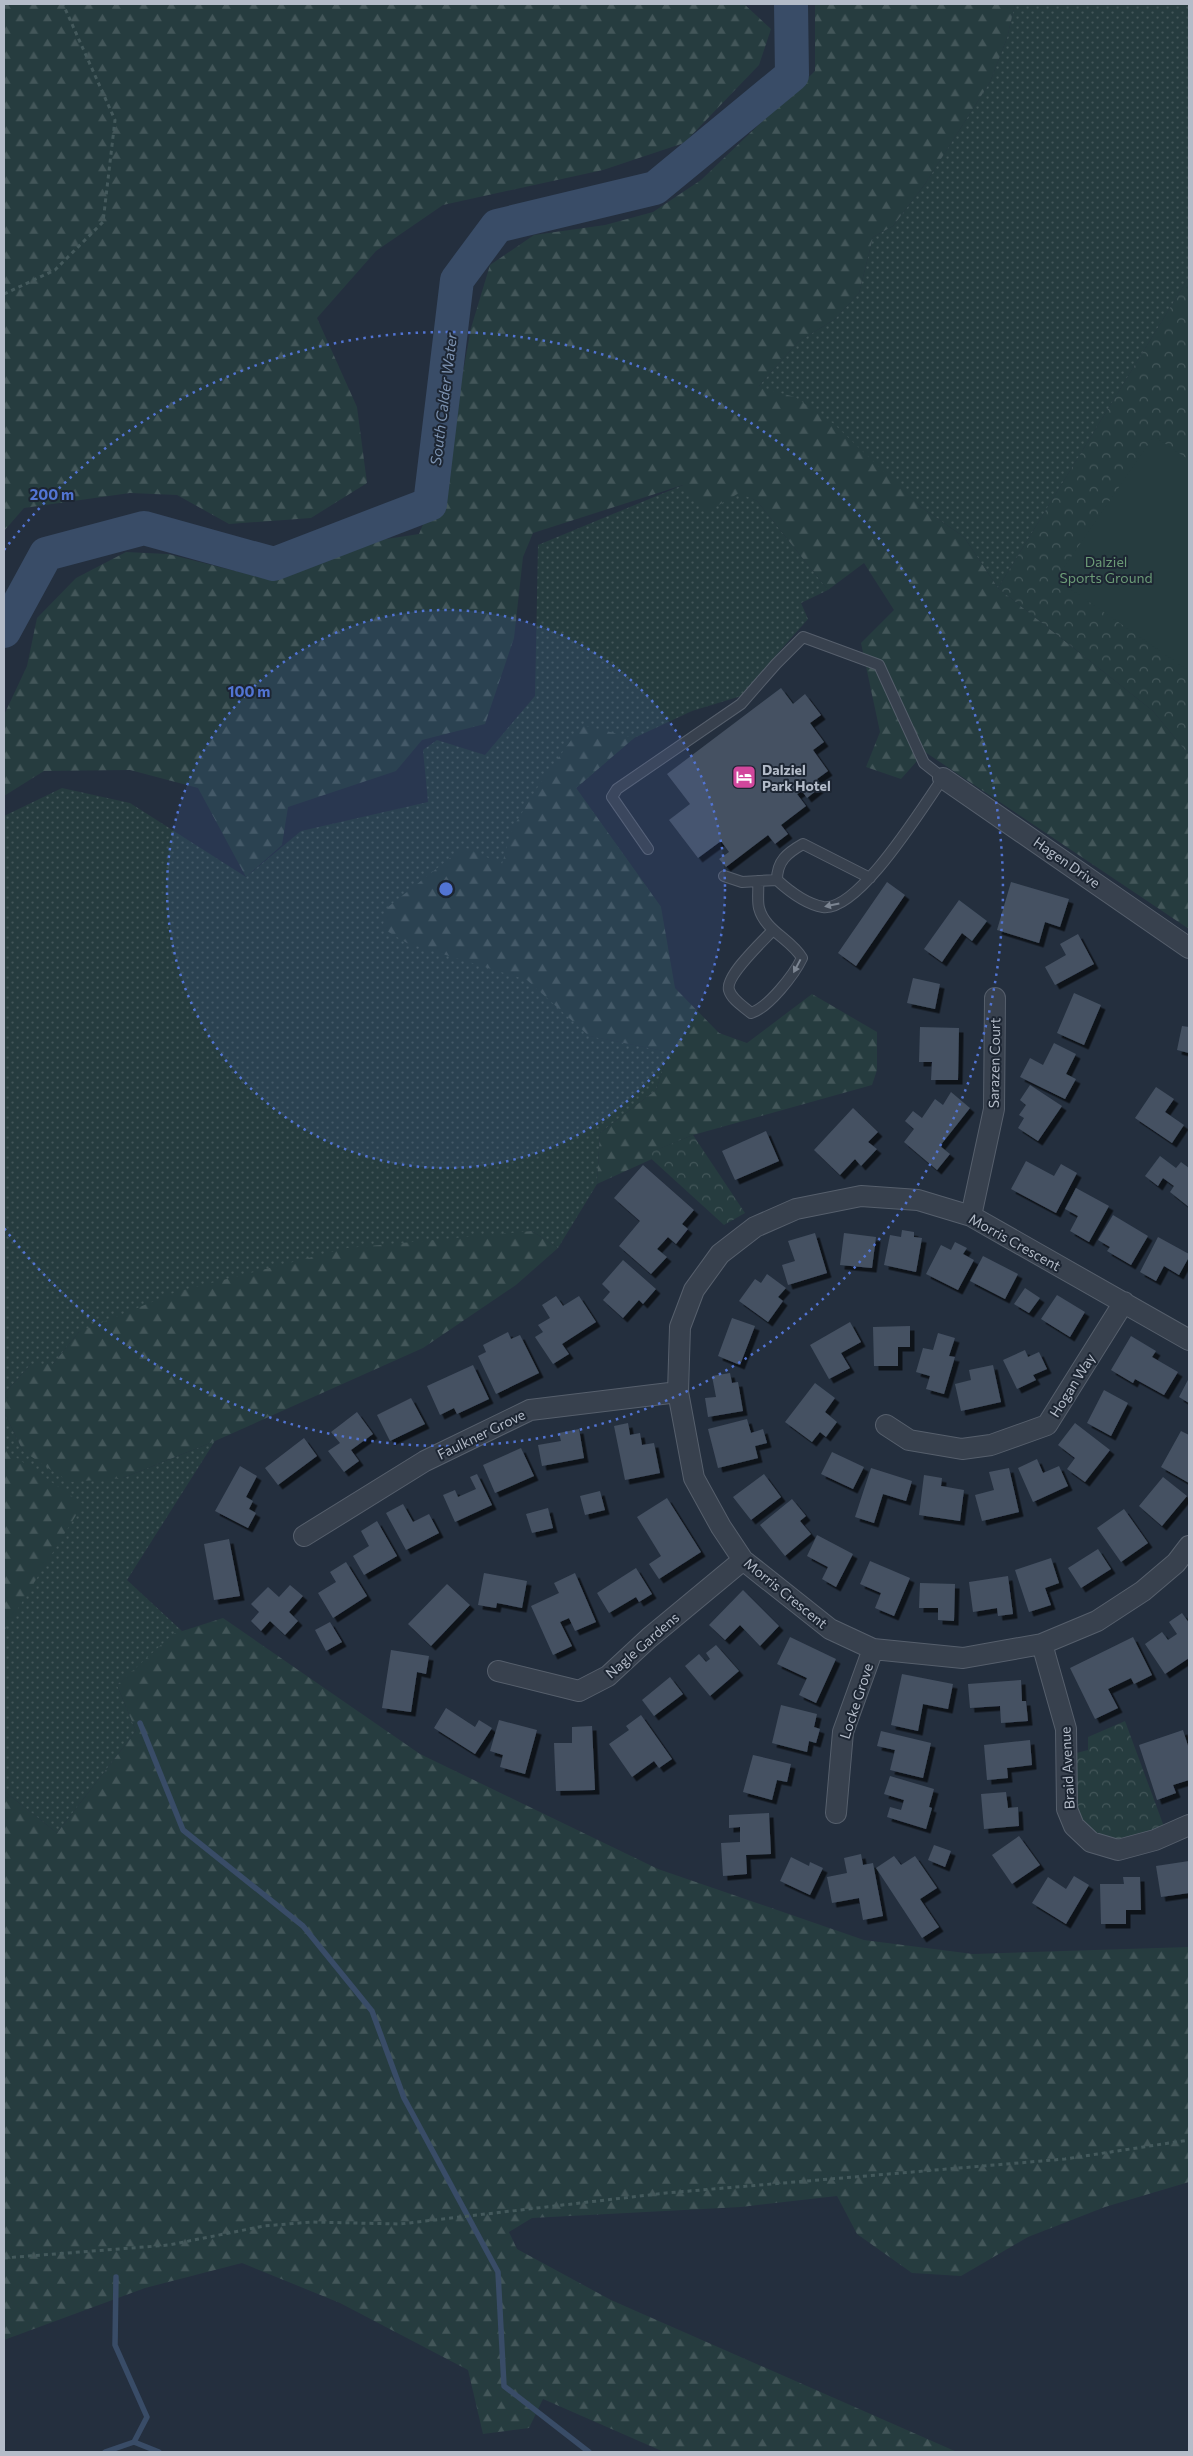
<svg xmlns="http://www.w3.org/2000/svg" width="1193" height="2456" font-family="Commissioner,sans-serif">
<style>
.grass{fill:url(#grass-dots)}
.forest{fill:url(#forest-firs)}
.park{fill:url(#park-crowns)}
.pitch{fill:#263c3f}
.lines{fill:none;stroke-linecap:round;stroke-linejoin:round}
.stream{stroke:#394c67;stroke-width:5.5}
.river{stroke:#394c67;stroke-width:34}
.building{fill:#455162;filter:url(#shadow)}
.service-casing{stroke:#565f6c;stroke-width:12}
.minor-casing{stroke:#565f6c;stroke-width:22}
.path{stroke:#44595c;stroke-width:3;stroke-dasharray:4 4;stroke-linecap:butt}
.service{stroke:#38414e;stroke-width:10}
.minor{stroke:#38414e;stroke-width:20}
.oneway{fill:#7c8592}
.ring{fill:none;stroke:#5274d3;stroke-width:2.5;stroke-dasharray:2.5 5}
.labels{text-anchor:middle;dominant-baseline:central;stroke-width:4;stroke-linejoin:round;paint-order:stroke}
.park-label{font-size:14px;fill:#6b9a76;stroke:#1d2633}
.poi-label{font-size:14px;font-weight:bold;fill:#b4bcc9;stroke:#1d2633;text-anchor:start}
.street-label{font-size:14px;fill:#b4bcc9;stroke:#1d2633}
.water-label{font-size:15px;font-style:italic;fill:#7c92b1;stroke:#1d2633}
.centre{fill:#5274d3;stroke:#1d2633;stroke-width:2.5}
.ring-label{font-size:15px;text-anchor:middle;font-weight:bold;fill:#5274d3;stroke:#1d2633;stroke-width:4;stroke-linejoin:round;paint-order:stroke}
</style>
<defs>
<pattern id="grass-dots" width="8" height="8" patternUnits="userSpaceOnUse" patternTransform="scale(1.25)"><rect width="8" height="8" fill="#263c3f"/><path d="M2 2h.1M6 6h.1" fill="none" stroke="#435659" stroke-width="1.8" stroke-linecap="round"/></pattern>
<pattern id="forest-firs" width="22" height="20" patternUnits="userSpaceOnUse" patternTransform="scale(1.25)"><rect width="22" height="20" fill="#263c3f"/><path d="M5 1l3.5 6h-7zM16 11l3.5 6h-7z" fill="#435659"/></pattern>
<pattern id="park-crowns" width="20" height="18" patternUnits="userSpaceOnUse" patternTransform="scale(1.25)"><rect width="20" height="18" fill="#263c3f"/><path d="M2 6a3 3 0 1 1 6 0M12 15a3 3 0 1 1 6 0" fill="none" stroke="#435659"/></pattern>
<filter id="shadow"><feDropShadow dx="4.5" dy="4.5" stdDeviation="0" flood-color="#0009"/></filter>
</defs>
<rect width="100%" height="100%" fill="#242f3e"/>
<path class="grass" d="M1015,4H1189V277L998,588L964,537L921,507L881,470L758,387L798,342L835,319L859,293L873,237L893,226L925,184L990,82L1007,38Z
M683,485L739,492L757,501L828,590L801,603L808,619L764,669L751,693L692,711L634,738L576,788L661,907L590,1036L669,1052L656,1090L600,1133L597,1184L558,1248L532,1231L79,1332L53,1364H31L4,1394V816L62,788L130,803L246,877L301,831L428,802L423,750L437,740L485,755L535,696L538,545Z
M4,1412L23,1451L123,1478L215,1441L127,1580L182,1631L117,1685L136,1731L57,1833L4,1791Z"/>
<path class="forest" d="M4,4H744L771,29L759,65L684,143L603,170L443,205L376,251L317,318L357,407L367,483L311,518L229,524L177,495L130,493L24,508L4,531Z
M815,4H1015L1007,38L990,82L925,184L893,226L873,237L859,293L835,319L798,342L758,387L795,397L834,424L921,507L964,537L998,588L1153,711L1189,755V929L925,752L901,779L866,767L880,732L861,643L894,610L864,563L828,590L757,501L739,493L705,513L683,485L533,533L523,557L514,638L485,724L422,740L396,771L288,807L282,845L246,877L198,788L130,770L44,771L4,796V715L27,666L37,618L76,578L126,552L168,554L271,580L360,543L419,534L445,471L471,328L490,265L534,235L605,225L653,212L701,180L815,71Z
M582,725L634,738L576,788L661,907L675,988L719,1033L747,1043L812,994L877,1032V1070L872,1085L693,1135L647,1154L652,1159L597,1184L600,1133L656,1090L669,1052L589,1036L527,980L407,943L382,928L388,907L464,847L502,864L512,829L539,785Z
M532,1231L558,1248L516,1285L423,1348L215,1441L123,1478L69,1482L23,1451L4,1412V1394L31,1364H53L79,1332L176,1292L347,1248Z
M4,1449L83,1504L4,1631Z
M223,1618L420,1754L658,1869L864,1940L973,1954L1189,1947V2182L1105,2207L1028,2237L961,2276L912,2273L857,2234L837,2196L741,2207L532,2218L509,2232L517,2249L611,2300L957,2452H664L543,2399L529,2428L483,2434L468,2370L340,2303L242,2263L145,2288L4,2340V1791L57,1833L136,1731L117,1685L173,1634Z"/>
<path class="park" d="M1189,277V755L1153,711L998,588Z
M693,1135L745,1213L724,1225L646,1154Z
M1125,1721L1166,1832L1121,1844L1096,1838L1072,1808V1754L1088,1750V1737Z"/>
<path class="pitch" d="M1154,436L1189,460V671L1056,579Z"/>
<g class="lines">
<path class="stream" d="M140,1723L183,1830L303,1926L372,2011L404,2098L498,2272L504,2386L589,2452
M134,2442L159,2452
M105,2452L134,2442L147,2417L115,2345L116,2277"/>
<path class="river" d="M4,631L46,554L144,528L274,564L430,504L457,280L497,226L655,188L792,75L791,4"/>
</g>
<path class="building" d="M781,688L793,704L805,694L821,715L810,723L824,742L813,750L828,771L817,779L822,786L807,798L802,791L797,794L806,806L781,825L788,834L775,844L768,835L726,867L719,859L729,852L721,841L698,858L669,820L690,804L667,774Z
M887,882L905,895L856,966L838,953Z
M1011,882L1069,899L1060,927L1045,922L1039,943L997,930Z
M959,900L987,921L972,941L962,933L942,962L924,949Z
M1078,934L1094,964L1055,985L1045,967L1066,955L1060,944Z
M913,978L940,984L935,1009L907,1003Z
M1074,993L1101,1005L1084,1045L1057,1033Z
M1182,1026L1189,1027V1053L1177,1050Z
M920,1027L959,1028L958,1080H931L932,1062H919Z
M1054,1043L1076,1054L1066,1074L1076,1079L1065,1099L1020,1077L1030,1058L1043,1065Z
M1030,1085L1062,1106L1038,1141L1018,1128L1024,1118L1019,1115L1026,1105L1020,1100Z
M1156,1087L1174,1099L1165,1112L1184,1125L1172,1143L1135,1118Z
M951,1092L970,1108L940,1146L950,1154L937,1170L904,1142L914,1129L905,1121L913,1111L922,1118L935,1099L943,1105Z
M853,1108L878,1132L868,1142L877,1149L861,1166L855,1159L840,1175L814,1150Z
M766,1131L779,1161L735,1180L722,1151Z
M1160,1156L1176,1168L1181,1162L1189,1168V1207L1170,1192L1174,1186L1163,1178L1158,1186L1145,1176Z
M1026,1161L1054,1176L1061,1164L1077,1173L1056,1213L1011,1189Z
M643,1165L694,1210L682,1224L688,1229L676,1244L668,1237L657,1249L667,1257L651,1274L619,1246L640,1221L614,1198Z
M1076,1188L1109,1206L1089,1242L1070,1231L1078,1216L1065,1209Z
M1113,1215L1148,1236L1131,1265L1107,1251L1110,1247L1098,1240Z
M902,1230L914,1232V1237L922,1238L916,1272L884,1265L890,1235L901,1237Z
M815,1233L827,1273L788,1285L782,1265L795,1261L788,1241Z
M844,1233L876,1237L872,1268L840,1265Z
M1158,1237L1189,1254V1257L1179,1275L1164,1266L1156,1281L1140,1272Z
M955,1242L967,1248L963,1254L974,1260L958,1290L926,1274L941,1245L951,1250Z
M983,1256L1018,1274L1005,1299L970,1281Z
M623,1260L656,1289L643,1304L639,1300L623,1318L603,1300L610,1292L602,1284Z
M767,1274L786,1288L778,1297L783,1301L768,1322L739,1301L755,1279L761,1283Z
M1025,1288L1040,1298L1029,1313L1014,1304Z
M1057,1295L1085,1312L1070,1337L1041,1319Z
M556,1296L563,1306L579,1296L596,1322L562,1344L569,1354L553,1364L535,1337L543,1332L538,1325L550,1318L542,1305Z
M732,1318L755,1326L740,1365L718,1356Z
M850,1322L861,1342L841,1353L850,1368L829,1379L810,1345Z
M910,1326V1347H898V1366H874L873,1327Z
M508,1332L511,1339L520,1335L539,1373L496,1394L478,1356L486,1352L483,1345Z
M938,1333L955,1338L949,1356L955,1357L944,1394L926,1389L930,1376L916,1372L923,1348L933,1350Z
M1131,1336L1156,1351L1152,1357L1178,1372L1164,1395L1135,1379L1133,1383L1111,1370Z
M1025,1350L1028,1357L1039,1352L1047,1369L1033,1375L1036,1380L1017,1389L1003,1360Z
M473,1365L489,1399L457,1414L454,1408L440,1415L427,1386Z
M993,1365L1001,1402L961,1411L955,1384L971,1380L969,1370Z
M730,1373L732,1383L738,1382L743,1411L708,1417L705,1398L716,1397L712,1376Z
M1189,1378V1403L1179,1397Z
M815,1383L835,1398L825,1412L837,1422L826,1437L820,1432L812,1442L785,1422Z
M1104,1390L1128,1403L1111,1436L1087,1423Z
M411,1398L425,1424L390,1441L377,1415Z
M357,1412L373,1434L351,1450L359,1461L344,1472L328,1451L340,1443L331,1432Z
M747,1419L751,1433L763,1429L767,1443L755,1446L758,1458L718,1468L708,1429Z
M628,1423L630,1435L640,1433L642,1445L654,1443L660,1473L625,1480L614,1426Z
M1075,1423L1110,1450L1085,1482L1067,1469L1075,1458L1058,1445Z
M579,1429L584,1458L542,1466L538,1445L561,1441L559,1433Z
M1181,1431L1189,1435V1483L1161,1467Z
M304,1438L317,1456L278,1485L265,1468Z
M521,1448L534,1476L495,1493L483,1465Z
M832,1452L864,1467L853,1489L821,1474Z
M1037,1459L1043,1473L1059,1466L1068,1486L1033,1502L1018,1468Z
M240,1466L257,1476L246,1497L253,1501L249,1509L256,1513L248,1528L215,1511Z
M871,1468L912,1481L906,1501L883,1494L874,1523L855,1517Z
M1009,1468L1019,1512L982,1521L975,1495L994,1490L989,1472Z
M477,1474L492,1505L455,1522L443,1495L455,1490L458,1497L476,1489L470,1477Z
M764,1474L781,1497L751,1520L733,1497Z
M924,1475L942,1478L941,1486L964,1490L960,1521L919,1515Z
M1163,1477L1187,1496L1162,1526L1139,1506Z
M600,1491L605,1510L585,1515L580,1496Z
M667,1498L701,1552L659,1579L649,1564L661,1556L637,1517Z
M792,1499L806,1516L800,1521L811,1534L785,1556L760,1525Z
M403,1504L413,1522L429,1514L439,1533L406,1550L386,1513Z
M548,1508L553,1528L532,1533L526,1514Z
M1124,1509L1148,1543L1121,1562L1097,1528Z
M377,1521L397,1556L364,1575L353,1556L369,1546L361,1531Z
M817,1535L853,1554L836,1587L822,1579L828,1567L807,1556Z
M229,1539L240,1596L214,1600L204,1544Z
M1098,1549L1111,1569L1081,1588L1068,1568Z
M1051,1558L1059,1583L1045,1588L1051,1605L1029,1612L1015,1570Z
M870,1561L910,1578L894,1616L875,1608L881,1593L860,1584Z
M346,1562L367,1596L333,1618L318,1593L336,1582L330,1572Z
M636,1568L652,1594L639,1602L636,1597L609,1613L597,1593Z
M484,1573L527,1581L522,1608L497,1603L496,1608L478,1605Z
M575,1573L596,1622L575,1631L569,1618L560,1622L572,1646L553,1655L531,1606L559,1593L554,1583Z
M1008,1576L1013,1614L998,1616L997,1608L973,1612L969,1582Z
M920,1583L955,1584L954,1621L938,1620V1608H919Z
M447,1584L470,1605L431,1646L408,1624Z
M290,1585L303,1596L289,1612L298,1621L285,1635L270,1621L261,1631L251,1621L259,1612L251,1604L268,1587L279,1597Z
M743,1590L779,1626L760,1646L740,1625L725,1640L709,1625Z
M1182,1613L1189,1623V1658L1165,1674L1145,1644L1162,1632L1168,1640L1177,1634L1169,1622Z
M330,1622L342,1642L326,1651L315,1630Z
M790,1637L836,1659L816,1703L799,1695L807,1678L777,1664Z
M1133,1637L1152,1675L1134,1684L1131,1678L1108,1689L1118,1708L1095,1719L1070,1668Z
M716,1645L739,1671L710,1696L685,1666L699,1654L706,1662L710,1659L706,1653Z
M391,1650L429,1656L426,1674L417,1672L411,1712L382,1708Z
M902,1674L953,1684L948,1709L923,1704L918,1731L891,1725Z
M670,1677L683,1694L654,1716L642,1700Z
M1021,1680L1022,1701H1026L1028,1721L1001,1723L1000,1706L970,1708L968,1684Z
M781,1705L817,1714L814,1727L820,1729L816,1743L809,1741L807,1752L772,1743Z
M446,1708L475,1727L479,1720L492,1728L475,1754L434,1728Z
M641,1715L672,1759L659,1768L654,1761L632,1777L609,1744L629,1730L626,1726Z
M499,1720L537,1730L525,1774L500,1767L503,1755L490,1751Z
M592,1726L595,1790L556,1791L554,1743H572V1727Z
M1183,1730L1189,1749V1780L1173,1785L1176,1793L1157,1800L1139,1745Z
M881,1731L931,1743L923,1778L890,1770L895,1750L877,1746Z
M1030,1740L1032,1765L1007,1768L1008,1778L987,1780L984,1745Z
M753,1755L791,1764L787,1782L777,1780L772,1800L743,1792Z
M890,1776L934,1789L929,1807L932,1808L926,1829L887,1817L890,1807L901,1810L904,1800L884,1794Z
M1006,1792L1008,1808L1018,1807L1019,1826L984,1829L981,1794Z
M769,1813L771,1854L746,1855L747,1874L723,1876L721,1843L740,1842V1827L729,1828V1815Z
M1019,1836L1040,1865L1012,1884L992,1855Z
M934,1845L951,1851L945,1867L928,1860Z
M861,1854L863,1865L873,1863L883,1916L863,1920L859,1898L832,1903L827,1877L847,1873L844,1858Z
M894,1856L901,1865L915,1856L937,1888L920,1899L939,1927L922,1938L876,1868Z
M791,1857L809,1866L810,1862L823,1868L810,1895L780,1881Z
M1189,1861V1893L1161,1897L1156,1866Z
M1074,1876L1089,1885L1066,1924L1032,1903L1048,1877L1066,1889Z
M1123,1877H1140L1141,1910H1126V1924H1101L1100,1884H1124Z"/>
<g class="lines">
<g class="service-casing">
<path id="service" d="M648,849L612,797L617,789L741,704L776,664L803,637L879,665L924,763L943,778C923,806 859,912 823,907C806,904 789,891 777,880C777,861 787,853 803,844L870,878
M724,876L742,882L777,880
M758,881C759,889 757,900 759,908C765,931 791,939 802,958C794,975 768,1008 751,1013C743,1006 732,1000 729,990C725,976 763,941 773,930"/>
</g>
<g class="minor-casing">
<path id="minor" d="M943,778L1189,948
M971,1216L994,1109L995,998
M1189,1340L971,1216L918,1200L861,1196L796,1209L755,1227L720,1254L694,1290L680,1327L678,1392L694,1478L721,1527L743,1560L830,1629L873,1649L963,1658L1042,1644L1097,1621L1143,1591L1176,1563L1189,1546
M886,1425L909,1440L962,1449L991,1445L1047,1425L1124,1302
M304,1536L425,1461L530,1410L678,1392
M1042,1644L1066,1729L1067,1809L1074,1826L1091,1842L1118,1850L1155,1840L1189,1825
M498,1671L579,1691L608,1676L649,1638L743,1560
M836,1813L843,1732L873,1649"/>
</g>
<path class="path" d="M4,294L55,270L103,222L115,120L63,4
M4,2258L169,2245L264,2226L311,2222L400,2224L666,2193L1065,2159L1189,2140"/>
<use href="#service" class="service"/>
<use href="#minor" class="minor"/>
</g>
<defs><path id="oneway-solid" d="M-6-.8H1V-3.2L6.5 0L1 3.2V.8H-6Z" transform="scale(1.25)"/></defs>
<g class="oneway">
<use href="#oneway-solid" transform="translate(832 905) rotate(168)"/>
<use href="#oneway-solid" transform="translate(797 966) rotate(118)"/>
</g>
<circle cx="446" cy="889" r="279" fill="#5274d3" fill-opacity=".12"/>
<g class="ring">
<circle cx="446" cy="889" r="279"/>
<path d="M4 550A557 557 0 1 1 4 1228"/>
</g>
<defs>
<g id="hotel-square" transform="scale(1.25)"><rect x="-9" y="-9" width="18" height="18" rx="4" fill="#d1479c" stroke="#1d2633"/><path d="M-6-4.5h1.5V1H6V5H4.5V3h-9V5H-6ZM-4 0a1.8 1.8 0 1 1 3.6 0ZM.5 0V-2.5h3Q6-2.5 6 0Z" fill="#fff"/></g>
</defs>
<g fill-rule="evenodd">
<use href="#hotel-square" x="744" y="777"/>
</g>
<g class="labels">
<g class="park-label">
<text x="1106" y="561">Dalziel<tspan x="1106" dy="16">Sports Ground</tspan></text>
</g>
<g class="poi-label">
<text x="762" y="769">Dalziel<tspan x="762" dy="16">Park Hotel</tspan></text>
</g>
<g class="street-label">
<text transform="translate(1067 862) rotate(35)">Hagen Drive</text>
<text transform="translate(994 1063) rotate(-89)">Sarazen Court</text>
<text transform="translate(1015 1242) rotate(29)">Morris Crescent</text>
<text transform="translate(1072 1385) rotate(-58)">Hogan Way</text>
<text transform="translate(481 1434) rotate(-26)">Faulkner Grove</text>
<text transform="translate(786 1593) rotate(39)">Morris Crescent</text>
<text transform="translate(642 1645) rotate(-41)">Nagle Gardens</text>
<text transform="translate(856 1701) rotate(-72)">Locke Grove</text>
<text transform="translate(1067 1768) rotate(-93)">Braid Avenue</text>
</g>
<g class="water-label">
<text transform="translate(443 399) rotate(-83)">South Calder Water</text>
</g>
</g>
<circle cx="446" cy="889" r="8" class="centre"/>
<g class="ring-label">
<text x="52" y="500">200 m</text>
<text x="249" y="697">100 m</text>
</g>
<rect width="1193" height="2456" fill="none" stroke="#b4bcc9" stroke-width="10"/>
</svg>
